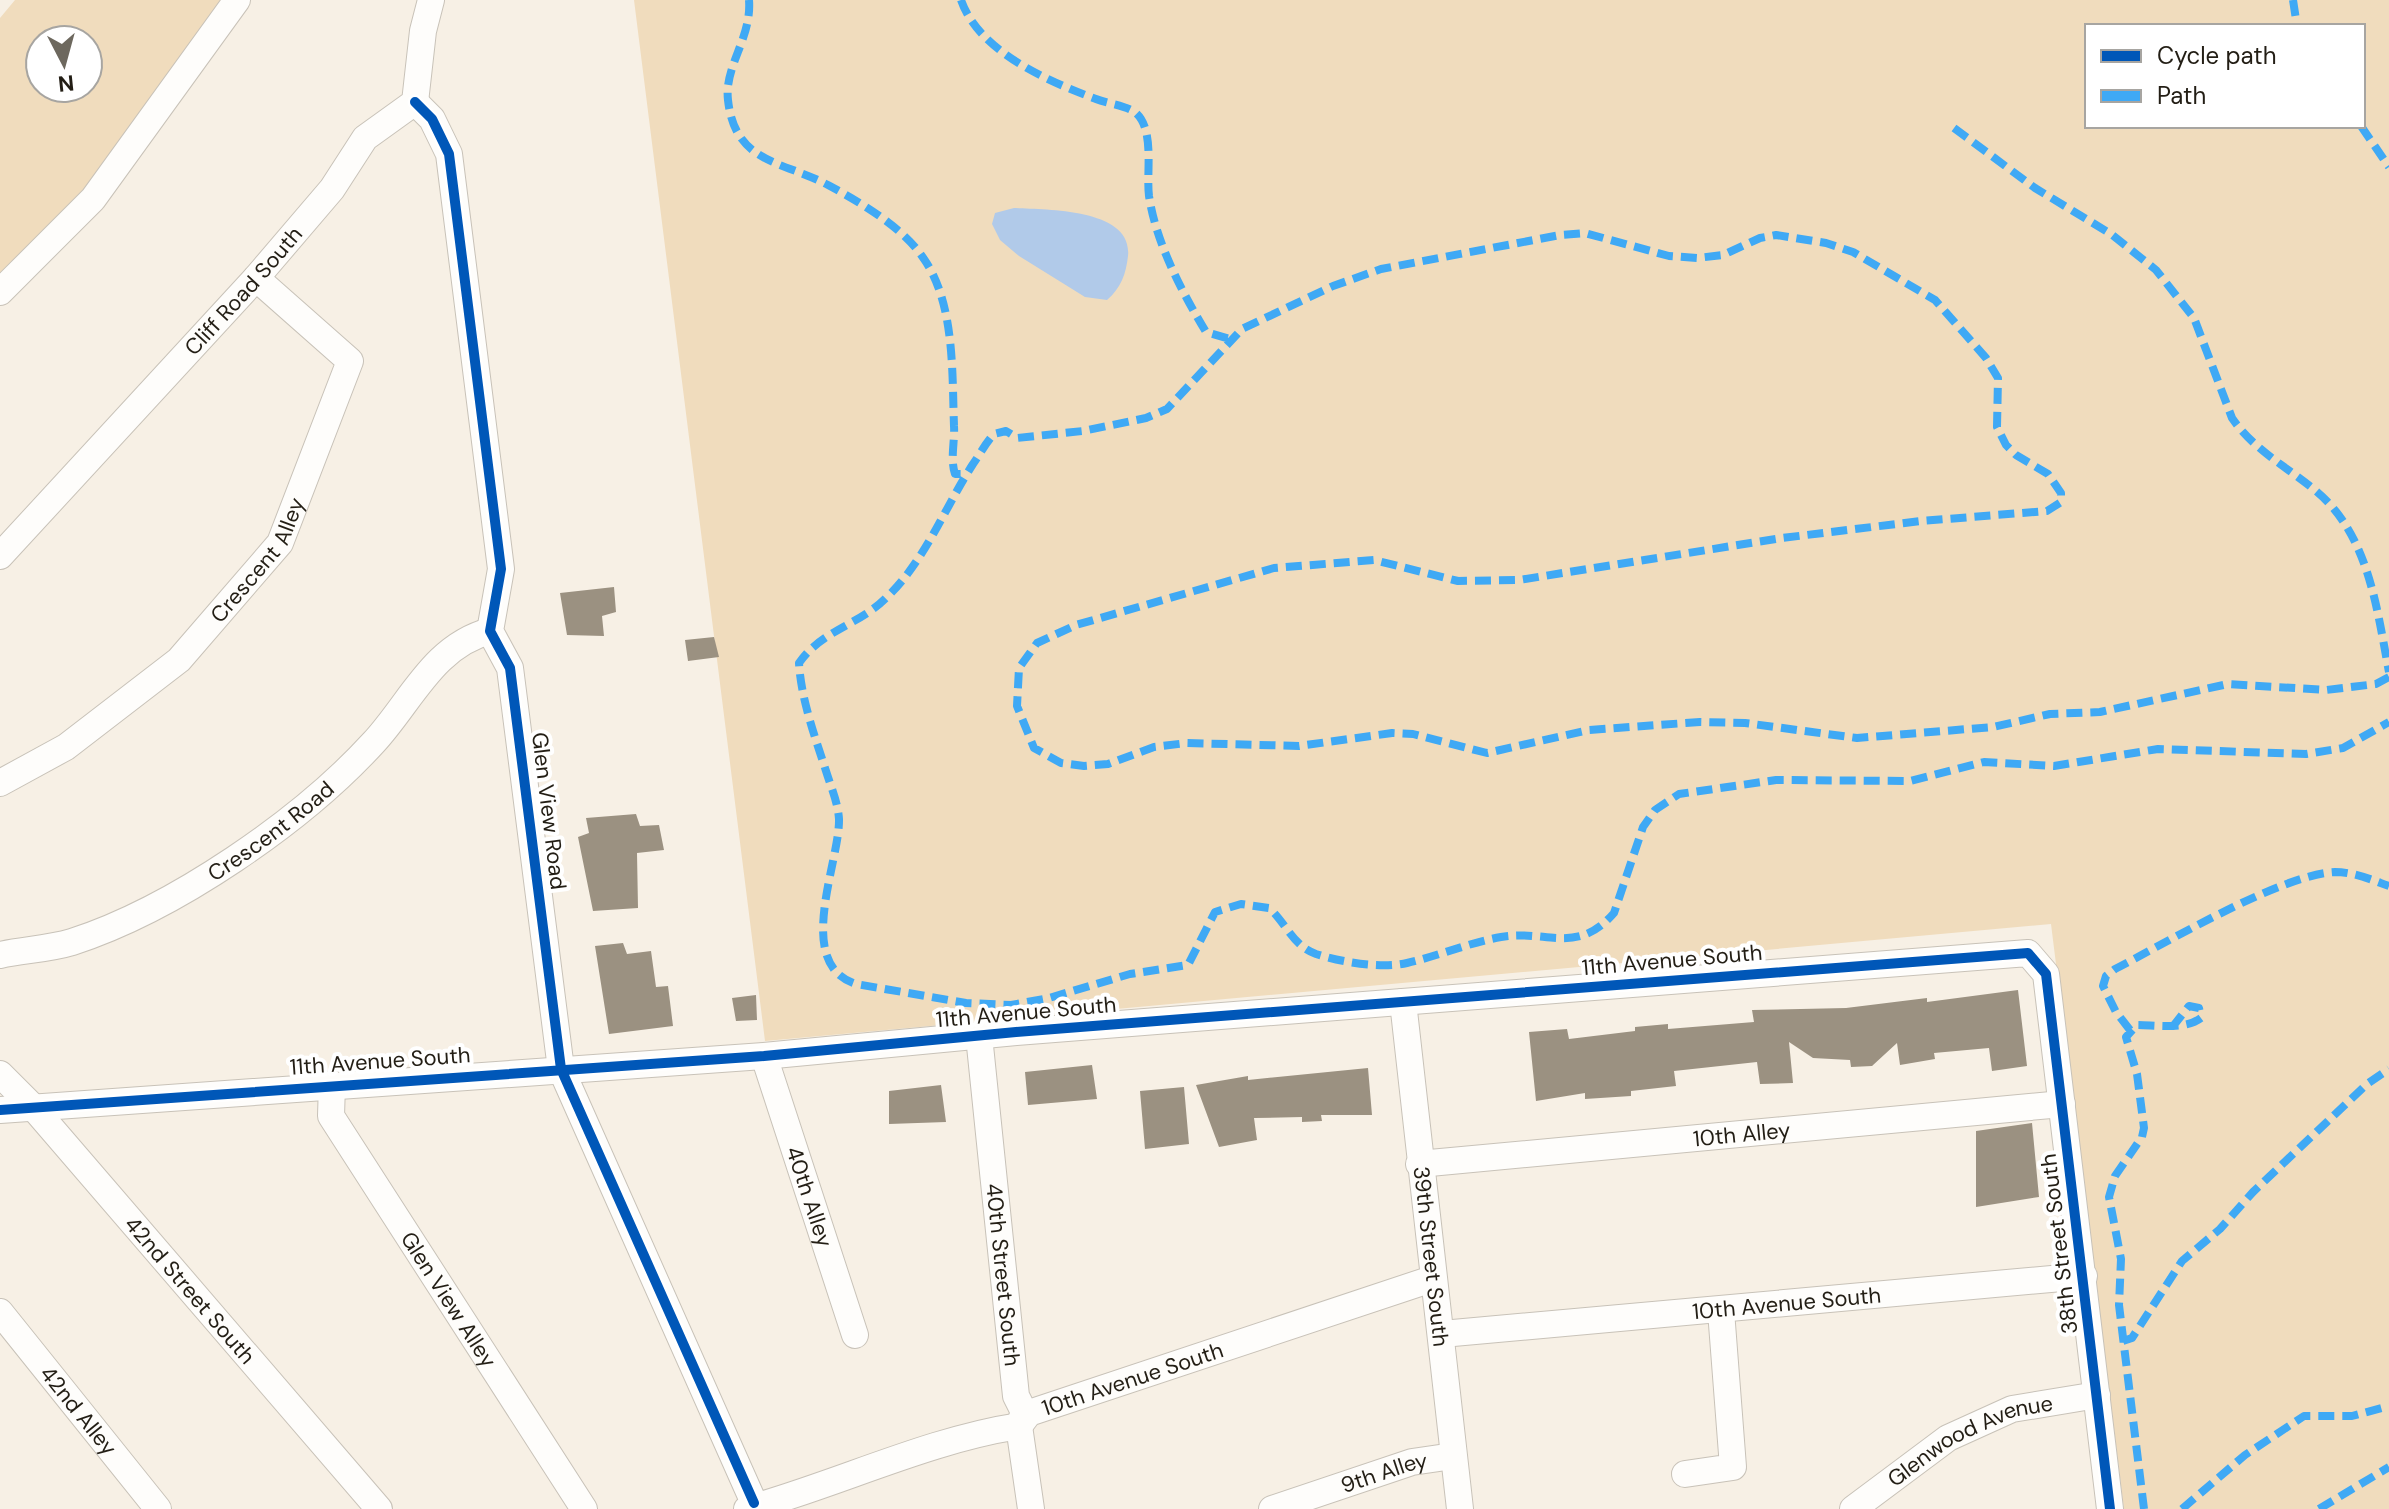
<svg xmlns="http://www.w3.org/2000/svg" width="2389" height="1509" font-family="'DM Sans',sans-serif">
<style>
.green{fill:#f0dcbd;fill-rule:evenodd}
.water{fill:#b1cae9}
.building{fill:#9b9181}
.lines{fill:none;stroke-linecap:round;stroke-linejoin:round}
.minor-casing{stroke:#c8c2b8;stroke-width:28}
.minor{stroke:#fefdfb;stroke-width:26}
.quiet{stroke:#3fa9f5;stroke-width:8;stroke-dasharray:16 8;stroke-linecap:butt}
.cycleway-casing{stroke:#fff;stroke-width:15}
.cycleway{stroke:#0057b8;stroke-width:10}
.labels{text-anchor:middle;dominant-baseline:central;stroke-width:8;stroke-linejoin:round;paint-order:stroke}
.street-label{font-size:22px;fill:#231e15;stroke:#fff}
</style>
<rect width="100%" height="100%" fill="#f7f0e5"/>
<path class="green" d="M15,0H226L98,175L0,275V18ZM40,40H88V88H40Z
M634,0H2389V1509H2124L2051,924L765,1041ZM2087,26H2363V126H2087Z"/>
<path class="water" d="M1014,208C1045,210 1133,208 1128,256C1126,274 1121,288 1107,300L1085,297L1019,256L1000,240L992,224L995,213Z"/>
<path class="building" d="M614,587L616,612L602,616L604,636L567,635L560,593Z
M714,637L719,657L688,661L685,640Z
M636,814L640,826L659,825L664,850L637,853L638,908L593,911L578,837L589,833L586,818Z
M623,943L627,954L651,951L656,987L668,986L673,1026L609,1034L595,946Z
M2018,990L2027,1066L1992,1071L1989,1048L1934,1053L1935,1059L1900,1065L1897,1043L1872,1066L1851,1067L1850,1060L1813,1058L1789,1042L1793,1083L1760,1084L1757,1062L1674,1071L1676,1086L1631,1091V1096L1585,1099V1093L1536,1101L1529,1032L1567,1029L1569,1039L1635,1031V1027L1668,1024V1029L1754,1022L1752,1010L1846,1008L1927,998V1002Z
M756,995L757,1020L736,1021L732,998Z
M1092,1065L1097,1099L1028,1105L1025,1072Z
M1368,1068L1372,1115H1321L1322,1121L1302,1122V1117L1254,1118L1257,1140L1219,1147L1196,1085L1248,1076V1080Z
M941,1085L946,1122L889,1124V1091Z
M1184,1087L1189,1144L1145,1149L1140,1091Z
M2032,1123L2039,1197L1976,1207V1131Z"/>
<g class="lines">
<g class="minor-casing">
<g id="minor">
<path d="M415,102L432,119L449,154L501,569L490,631L510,668L561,1069L754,1503"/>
<path d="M0,292L93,199L237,0"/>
<path id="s1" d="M0,556L256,278L332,189L365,138L415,102L423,31L431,0"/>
<path id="s2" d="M0,783L66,747L179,660L280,543L350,361L256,278"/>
<path id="s3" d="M0,955C23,950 49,949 72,942C174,909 302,821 374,742C411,702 433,646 490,631"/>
<path id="s4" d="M1403,1002L1460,1509"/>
<path id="s5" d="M979,1036L1016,1396L1024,1412L1019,1426L1031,1509"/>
<path id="s6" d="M764,1056L855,1335"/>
<path id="s7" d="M0,1074L33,1107L379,1509"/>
<path id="s8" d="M332,1084L331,1116L584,1509"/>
<path d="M0,1110L764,1056L1016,1032L2028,953L2046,974L2110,1509"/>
<path id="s9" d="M1419,1164L2062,1104"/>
<path id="s10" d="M0,1312L158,1509"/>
<path id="s11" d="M1442,1334L2084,1276"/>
<path d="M1685,1474L1733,1467L1721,1311"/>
<path id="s12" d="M747,1509L754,1503L761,1505C846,1480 933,1439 1019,1426L1029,1413L1432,1279"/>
<path id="s13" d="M1272,1509L1412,1462L1453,1456"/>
<path id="s14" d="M1853,1509L1948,1438L2012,1409L2097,1395"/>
</g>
</g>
<use href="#minor" class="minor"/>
<path class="quiet" d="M749,0C752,38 724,66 728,100C735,164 783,161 828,185C860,202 904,228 924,259C955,304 952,373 954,426C955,441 950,459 955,474H966
M961,0C979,52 1048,81 1096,99C1108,104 1125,105 1136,113C1155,130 1146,173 1149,196C1156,243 1182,292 1206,332L1230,339
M2293,0L2297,26
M2361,126L2389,167
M1954,128L2035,188L2111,234L2156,270L2194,318L2232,418C2254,450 2287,467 2316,491C2369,535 2377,610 2389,672
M2389,677L2376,684L2326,690L2228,684L2100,712L2050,714L1993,727L1857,738L1745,723L1700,722L1589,730L1487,753L1413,734L1392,733L1299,746L1187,743L1154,747L1108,764L1084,766L1061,763L1034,748L1017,706L1019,668L1037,643L1076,625L1274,568L1374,560L1458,581L1519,580L1782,538L1921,521L2047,511L2061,502V493L2048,474L2016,455L2006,445L1997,427L1998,378L1986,358L1935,300L1853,252L1826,243L1776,235L1760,238L1723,255L1697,258L1669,256L1585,233L1560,235L1381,269L1333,286L1242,329L1167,409L1146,418L1083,431L1017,438L1006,431L994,434C985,444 980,454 973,464C944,509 925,561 886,598C859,625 822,630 799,663C801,699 815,737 826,771C831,787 838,803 839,819C840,862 793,964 856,984L966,1003L1011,1005L1049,998L1130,974L1188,965L1215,912L1241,904L1269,908C1286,923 1293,946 1316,954C1341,962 1381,969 1407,963C1438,956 1468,943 1501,937C1546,929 1577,956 1614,913L1643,827L1655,810L1679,794L1776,780L1910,781L1984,762L2054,766L2158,749L2306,754L2343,748L2389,722
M2130,1030L2116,1012L2103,986L2106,976L2115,969C2166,943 2282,874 2335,872C2354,872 2372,880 2389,886
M2123,1341L2132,1338L2182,1261L2220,1229L2253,1192L2367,1084L2389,1069
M2144,1509L2119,1305L2121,1259L2109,1197L2115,1176L2142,1137L2144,1128L2137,1074L2126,1037L2137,1025C2156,1025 2185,1030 2201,1018L2199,1008L2189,1006L2174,1025
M2182,1509L2245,1455L2304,1416H2352L2389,1406
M2319,1509L2389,1467"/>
<g class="cycleway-casing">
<path id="cycleway" d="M415,102L432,119L449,154L501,569L490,631L510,668L561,1069L754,1503
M0,1110L764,1056L1016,1032L2028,953L2046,974L2110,1509"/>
</g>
<use href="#cycleway" class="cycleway"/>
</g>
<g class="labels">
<g class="street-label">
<text stroke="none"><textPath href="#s1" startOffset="360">Cliff Road South</textPath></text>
<text stroke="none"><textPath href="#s2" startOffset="346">Crescent Alley</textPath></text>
<text transform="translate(549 811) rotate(83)">Glen View Road</text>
<text stroke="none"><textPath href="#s3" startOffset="302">Crescent Road</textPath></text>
<text transform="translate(1672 960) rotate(-5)">11th Avenue South</text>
<text transform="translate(1026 1012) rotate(-5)">11th Avenue South</text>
<text transform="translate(380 1061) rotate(-4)">11th Avenue South</text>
<text stroke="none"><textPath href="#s9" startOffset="324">10th Alley</textPath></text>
<text stroke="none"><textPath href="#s6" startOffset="148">40th Alley</textPath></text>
<text transform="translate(2059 1244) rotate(-97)">38th Street South</text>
<text stroke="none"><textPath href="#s4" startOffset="256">39th Street South</textPath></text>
<text stroke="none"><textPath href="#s5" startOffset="240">40th Street South</textPath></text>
<text stroke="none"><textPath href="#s7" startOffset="288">42nd Street South</textPath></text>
<text stroke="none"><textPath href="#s8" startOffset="250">Glen View Alley</textPath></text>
<text stroke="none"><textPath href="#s11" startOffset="346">10th Avenue South</textPath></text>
<text stroke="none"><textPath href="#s12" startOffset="412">10th Avenue South</textPath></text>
<text stroke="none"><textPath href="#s10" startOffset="126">42nd Alley</textPath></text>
<text stroke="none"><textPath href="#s14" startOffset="138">Glenwood Avenue</textPath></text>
<text stroke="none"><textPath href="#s13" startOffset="118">9th Alley</textPath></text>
</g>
</g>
<rect x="2085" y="24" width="280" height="104" fill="#ffffff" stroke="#a7a5a1" stroke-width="2"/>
<rect x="2101" y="50" width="40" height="12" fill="#0057b8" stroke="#a7a5a1" stroke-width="2"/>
<text x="2157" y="64" font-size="24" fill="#231e15">Cycle path</text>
<rect x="2101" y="90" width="40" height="12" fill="#3fa9f5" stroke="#a7a5a1" stroke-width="2"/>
<text x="2157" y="104" font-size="24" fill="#231e15">Path</text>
<g transform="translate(64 64) rotate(174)"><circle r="38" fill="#ffffff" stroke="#a7a5a1" stroke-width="2"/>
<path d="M0-6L14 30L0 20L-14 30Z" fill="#6d685e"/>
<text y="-12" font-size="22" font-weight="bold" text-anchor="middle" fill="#231e15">N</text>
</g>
</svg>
